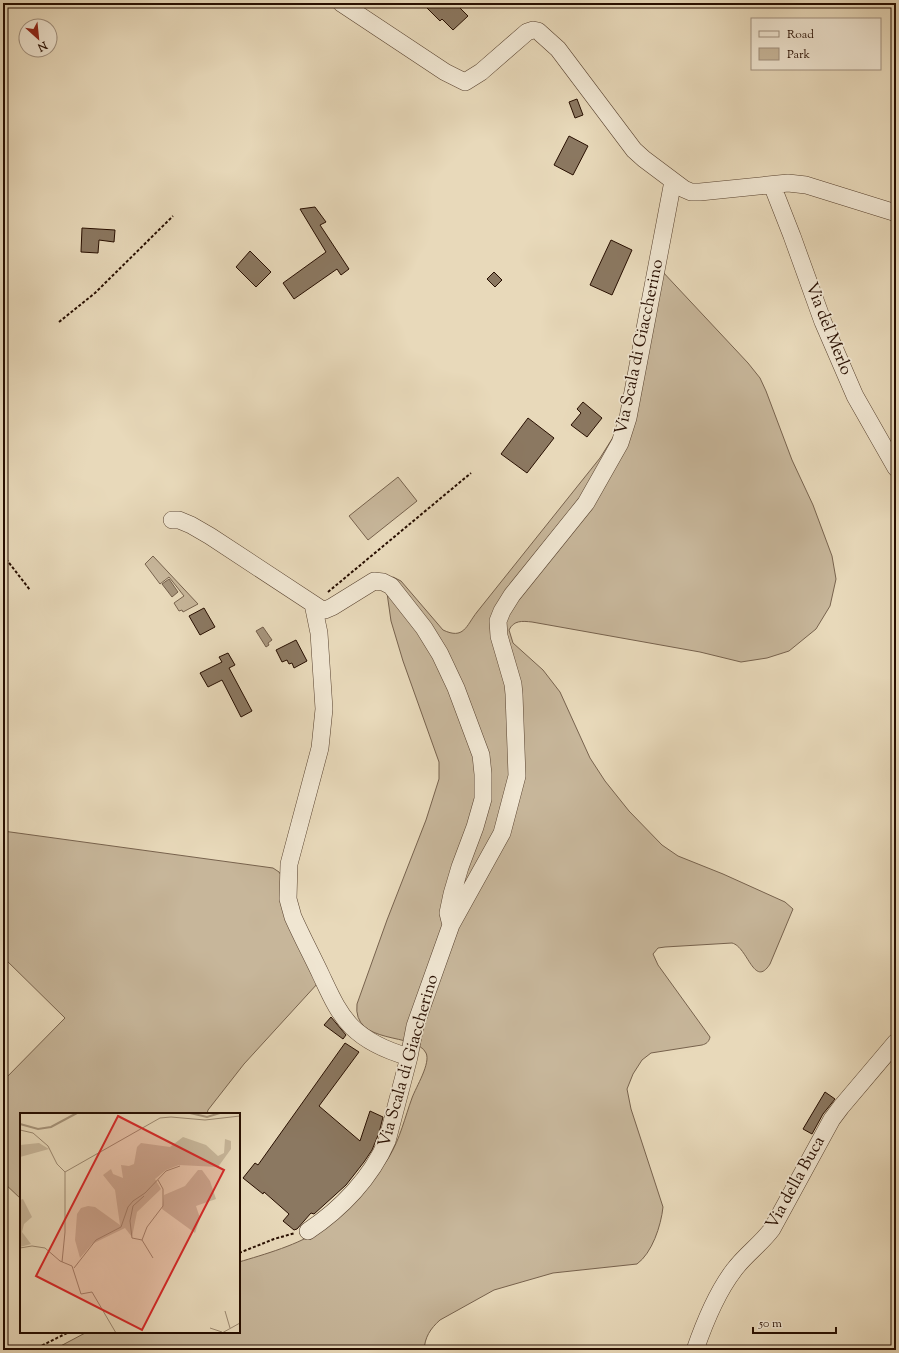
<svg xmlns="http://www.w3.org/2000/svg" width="899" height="1353" font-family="'Sorts Mill Goudy',serif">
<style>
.green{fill:#c7b69a;stroke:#77624d}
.water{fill:#a6947b;stroke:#735e4a}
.building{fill:#8b7861;stroke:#270e00}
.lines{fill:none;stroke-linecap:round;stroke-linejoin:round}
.minor-casing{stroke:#57412e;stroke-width:18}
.path{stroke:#270e00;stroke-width:2;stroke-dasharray:3 2;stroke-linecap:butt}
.minor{stroke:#f0e6d2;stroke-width:17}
.labels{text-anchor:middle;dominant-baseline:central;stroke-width:3.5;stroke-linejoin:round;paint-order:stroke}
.street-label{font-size:17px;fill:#270e00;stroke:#f0e6d2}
.inset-river{fill:none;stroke:#a6947b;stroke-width:2}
.inset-road{fill:none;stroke:#9b8870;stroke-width:1}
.view{fill:#d62828;fill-opacity:0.15;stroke:#d62828;stroke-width:2}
.inset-edge{fill:none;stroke:#270e00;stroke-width:2}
</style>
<rect width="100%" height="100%" fill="#e8d9ba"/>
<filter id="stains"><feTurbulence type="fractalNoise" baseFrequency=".005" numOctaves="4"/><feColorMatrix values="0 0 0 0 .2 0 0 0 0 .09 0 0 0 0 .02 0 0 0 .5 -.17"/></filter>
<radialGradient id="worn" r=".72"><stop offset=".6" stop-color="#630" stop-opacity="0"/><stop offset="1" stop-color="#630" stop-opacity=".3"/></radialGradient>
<path class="green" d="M661,270L748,363L760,378L766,391L792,460L813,505L832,556L836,579L830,606L816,629L789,651L767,658L741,662L700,652L532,622C522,621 514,620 509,630L513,643L543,670L560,692L590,758L605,781L629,811L662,845L678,856L723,874L785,902L793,909L770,964C754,989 748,947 732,943L665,947L658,948L653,954L658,965L710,1037C709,1042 706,1044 702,1045L651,1053L642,1060L633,1074L627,1089L631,1109L663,1207C661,1226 652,1253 637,1264L553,1273L494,1290L440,1320C430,1329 425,1337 424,1350H53L87,1332H239V1262C262,1255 302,1244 320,1229C332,1219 343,1207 355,1195C368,1183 380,1172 389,1157C400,1139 405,1117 412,1098C416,1087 431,1063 426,1053C416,1032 352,1046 357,1004L387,920L426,820L439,779V762L403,661L391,621L387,593L389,579L393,577L401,581L443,630C464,640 466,626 477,612L600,458L634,404Z
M398,477L417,501L368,540L349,516Z
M153,556L198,604L183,612L182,610L179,611L174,603L184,596L169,577L160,584L145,564Z
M3,831L273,868L279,872L283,878L318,983L244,1064L208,1110L207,1114H21V1199L3,1182V1081L65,1018L3,957Z"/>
<path class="water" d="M169,579L178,592L172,597L162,584Z
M263,627L272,640L268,643L269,645L266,647L256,631Z"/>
<path class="building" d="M422,3H455L468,16L453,30L442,19L440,21Z
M577,99L583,115L575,118L569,102Z
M569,136L588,146L573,175L554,165Z
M315,207L326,222L320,225L349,269L341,275L337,269L294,299L283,283L326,252L300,209Z
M82,228L115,230L114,242L99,240L98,253L81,252Z
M611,240L632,250L612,295L590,285Z
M250,251L271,272L256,287L236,267Z
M494,272L502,280L495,287L487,279Z
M583,402L602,418L587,437L571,425L581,413L577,409Z
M528,418L554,438L527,473L501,454Z
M204,608L215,627L200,635L189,616Z
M296,640L307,661L294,668L292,663L289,664L287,660L282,662L276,650Z
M228,653L235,665L229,668L252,711L241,717L222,680L208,687L200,673L222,662L219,657Z
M331,1017L346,1035L343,1039L324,1025Z
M345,1043L359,1052L319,1106L360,1141L370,1111L383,1117L379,1133L372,1150L364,1162L346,1185L314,1214L311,1213L297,1229L294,1230L283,1221L289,1214L264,1192L263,1194L243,1178L255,1163L258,1165Z
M825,1092L835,1099L823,1114L812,1134L803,1129Z"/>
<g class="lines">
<g class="minor-casing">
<path id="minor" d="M341,3L445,72L465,82L481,72L527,32L533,30L538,31L558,49L634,150L644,159L684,189L691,192H700L788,183L806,185L896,213
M772,185L792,236L823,322L855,396L896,468
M172,520H179L191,525L210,536L321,609L325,610L332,607L374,581L383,582L391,586L424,628L440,654L456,688L481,755L483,774V799L475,827L460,867L452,894L448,913L451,925
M313,604L319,633L324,709L320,748L289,864L288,899L293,917C302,937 312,956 321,975C330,994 338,1013 352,1027C368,1043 388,1051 409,1057
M308,1231C341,1209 371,1178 387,1141L409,1057L415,1026L451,925L502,833L517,776L514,694L513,684L499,636L498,621L502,611L512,595L586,503L620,443L628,418L673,181
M695,1350C704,1324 717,1292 734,1270C745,1255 761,1244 772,1229L832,1119L841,1107L896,1042"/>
</g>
<path class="path" d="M59,322L95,293L173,216
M3,555L30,590
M328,592L471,473
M239,1253L274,1239L295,1233
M33,1350L69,1332"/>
<use href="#minor" class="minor"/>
</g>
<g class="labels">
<g class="street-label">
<text transform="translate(828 329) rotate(68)">Via del Merlo</text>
<text transform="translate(640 347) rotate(-78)">Via Scala di Giaccherino</text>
<text transform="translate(409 1061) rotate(-74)">Via Scala di Giaccherino</text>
<text transform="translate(796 1183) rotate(-61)">Via della Buca</text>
</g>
</g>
<g transform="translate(20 1113)">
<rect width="220" height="220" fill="#e8d9ba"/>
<path d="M163,24L186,32L198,43L204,40L205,26L211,28V36L198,54L159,52L146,57L135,66L141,76L117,99L112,124L105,115L72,131L60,145L55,127L57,101L61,95L68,93L75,94L100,112L95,77L83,62L91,56L93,61L103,65L101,52L109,53L114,51L117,34L121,30L150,34ZM19,30L29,36L0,44V32ZM178,57H182L190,68L196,86L176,93L180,105L175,120L142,96L144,82L165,73ZM3,86L12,104L4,111L2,119L11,131L0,134V87Z" fill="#c7b69a"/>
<path class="inset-river" d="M170,0L187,4L200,0M0,11L18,16L31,14L57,0"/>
<path class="inset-road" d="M0,17L13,20L28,33L37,51L45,59M45,59L140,5L151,4L185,7L220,3M122,127L112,125L110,108L113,93L124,83M0,135L12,133L25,135L40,148L52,153L61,181L72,179L96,220M133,145L122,127L127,114L143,93V76L138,67M42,149L45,119V59M54,155L76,127L101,114L108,94L113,88L125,80L146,58L160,53M205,198L210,215M190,215L202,219M202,220L220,210"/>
<path class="view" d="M98,3L204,57L122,217L16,163Z"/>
<rect width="220" height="220" class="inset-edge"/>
</g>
<rect width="899" height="1353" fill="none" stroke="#e8d9ba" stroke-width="16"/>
<rect x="4" y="4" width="891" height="1345" fill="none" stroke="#270e00" stroke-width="2"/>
<rect x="8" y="8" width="883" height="1337" fill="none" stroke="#270e00"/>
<rect x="751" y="18" width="130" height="52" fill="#f0e6d2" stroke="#a0907e"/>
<rect x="759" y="31" width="20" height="6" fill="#f0e6d2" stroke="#a0907e"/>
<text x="787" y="38" font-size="12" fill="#270e00">Road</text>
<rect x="759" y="48" width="20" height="12" fill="#c7b69a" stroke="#a0907e"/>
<text x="787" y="58" font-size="12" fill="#270e00">Park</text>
<g transform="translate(38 38) rotate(153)"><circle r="19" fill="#f0e6d2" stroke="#a0907e"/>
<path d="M0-3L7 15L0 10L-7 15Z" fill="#8f2418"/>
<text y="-6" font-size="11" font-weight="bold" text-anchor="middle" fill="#270e00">N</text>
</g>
<path d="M753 1327v6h83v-6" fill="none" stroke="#270e00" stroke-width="2"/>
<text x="759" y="1327" font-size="12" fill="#270e00" stroke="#f0e6d2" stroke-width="3" paint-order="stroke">50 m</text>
<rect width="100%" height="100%" filter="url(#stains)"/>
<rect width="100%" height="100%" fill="url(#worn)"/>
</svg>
